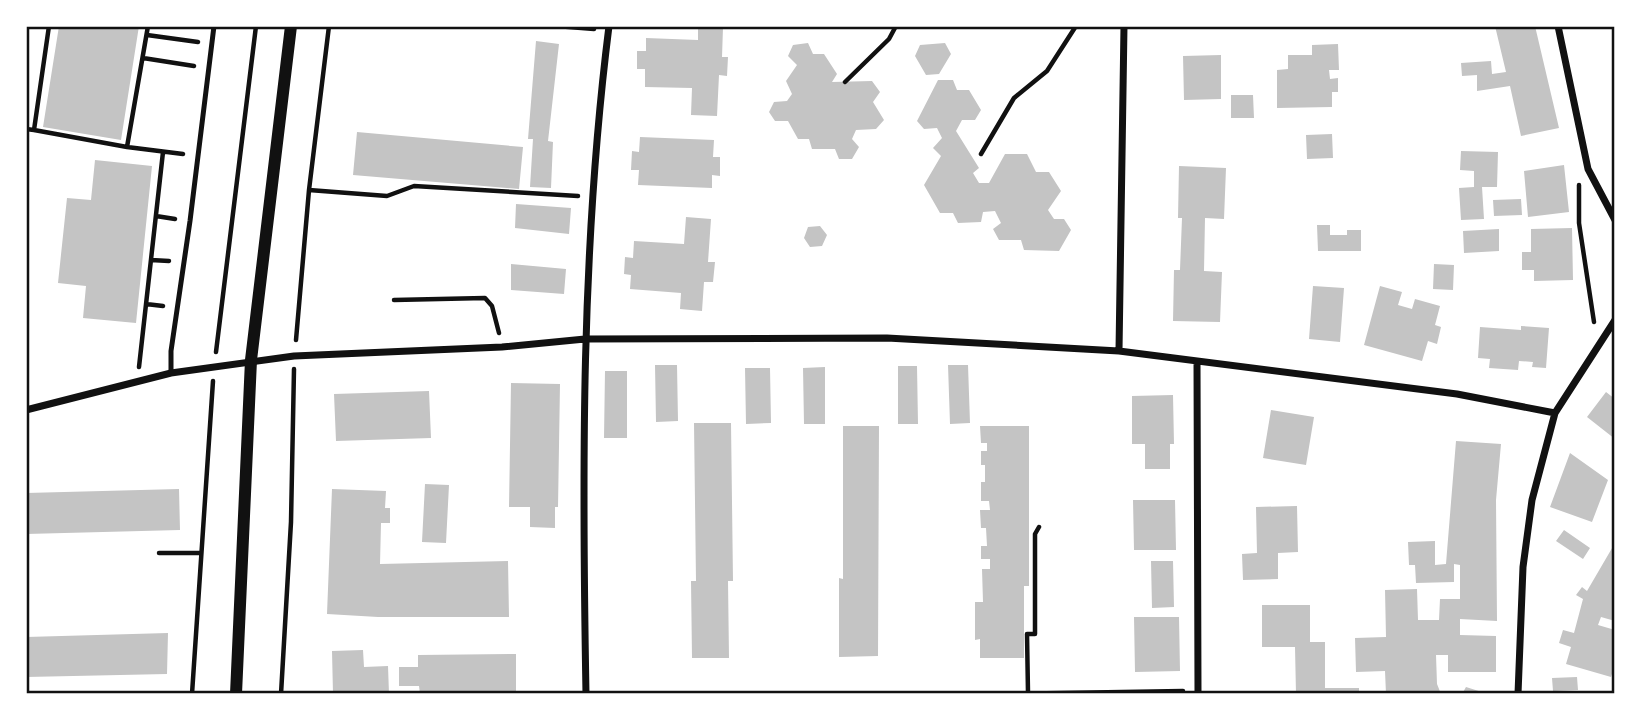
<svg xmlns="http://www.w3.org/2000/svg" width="1641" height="720" font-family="Helvetica,sans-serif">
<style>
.building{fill:#c4c4c4}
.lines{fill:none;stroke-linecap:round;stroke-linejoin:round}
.path{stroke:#111;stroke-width:4.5}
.service{stroke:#111;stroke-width:5}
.minor{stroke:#111;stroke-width:7}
.tertiary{stroke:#111;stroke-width:12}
.neatline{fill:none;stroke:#111;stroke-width:2.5}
</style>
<rect width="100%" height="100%" fill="#fff"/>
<path class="building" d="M59,26H139L121,140L43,127Z
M698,26L723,27L722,57H728L727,76L719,75L717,116L691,115L692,88L645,87V69H637V51H646V38L698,40Z
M1495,26H1535L1559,128L1521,136L1510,86L1477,91V75L1462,76L1461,63L1491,61L1492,74L1506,72Z
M536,41L559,44L548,141L553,142L551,188L530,187L533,139H528Z
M808,43L813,54H824L837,74L832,82L872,81L880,92L873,102L884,120L876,129L856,130L852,139L859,147L852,159H839L835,149H812L809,139H798L788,121H775L769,112L774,102L787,101L792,94L786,81L797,65L788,56L793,45Z
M945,43L951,54L939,74L926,75L915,56L920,45Z
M1338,44L1339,70H1329L1330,79L1338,78V92H1332V107L1277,108V70L1288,69V55H1312V45Z
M1221,55V99L1184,100L1183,56Z
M938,80H953L957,90H969L981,110L975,120H962L956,131L979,168L973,173L979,183H989L1005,154H1027L1036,172H1049L1061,191L1048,210L1054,219H1064L1071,230L1059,251L1024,250L1021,240H999L993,229L1001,223L995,211L983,212L981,222L958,223L953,213H940L924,185L941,156L933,148L942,138L937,128L924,129L917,121Z
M1231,95H1253L1254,118H1231Z
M357,132L523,147L519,189L353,175Z
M1332,134L1333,158L1307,159L1306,135Z
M640,137L714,140L713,157H720V176L712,175V188L638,185L639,170H631L632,151L639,152Z
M1461,151L1498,152L1497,187H1482L1484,219L1461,220L1459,188L1474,187V171L1460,170Z
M95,160L152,166L136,323L83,318L86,286L58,283L67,198L91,200Z
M1564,165L1569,212L1528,217L1524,171Z
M1179,166L1226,168L1224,219L1205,218L1204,271L1222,272L1220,322L1173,321L1174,270H1180L1182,218H1178Z
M1521,199L1522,215L1494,216L1493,200Z
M516,204L571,208L569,234L515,228Z
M686,217L711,219L708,262H715L713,282H704L702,311L680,309L681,293L630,289L631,275L624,274L625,257L633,258L634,241L684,244Z
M1317,225H1330V235H1347V230H1361V251H1318Z
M820,226L827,235L822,246L810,247L804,238L808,227Z
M1572,228L1573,280L1534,281V270H1522V252H1531V229Z
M1499,229V251L1464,253L1463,231Z
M511,264L566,269L564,294L511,290Z
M1434,264L1454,265L1453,290L1433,289Z
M1313,286L1344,288L1340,342L1309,339Z
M1380,286L1402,292L1398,305L1412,309L1415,299L1440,306L1435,325L1441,327L1437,344L1428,341L1422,361L1364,345Z
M1521,326L1549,328L1546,368L1532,367L1533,362L1519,361L1518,370L1489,368L1490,359L1478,358L1480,327L1521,330Z
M655,365H677L678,421L656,422Z
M948,365H968L970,423L950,424Z
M898,366H917L918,424H898Z
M825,367V424H804L803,368Z
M745,368H770L771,423L746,424Z
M605,371H627V438H604Z
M511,383L560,384L558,507H555V528L530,527V507H509Z
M429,391L431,438L336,441L334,394Z
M1606,392L1615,399V439L1587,417Z
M1173,395L1174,444H1170V469H1145V444H1132V396Z
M1271,410L1314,417L1306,465L1263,458Z
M694,423H731L733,581H728L729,658H692L691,581H696Z
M843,426H879L878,656L839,657V578L843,579Z
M980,426H1029V586H1024V658H980V639L975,640V602H983L982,569H990V559H981V546H987L986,528H981L980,510H990L989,501H981V482H985V465H981V451H987V443H981Z
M1456,441L1501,444L1496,500L1497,621L1460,619V635L1496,636V672H1448V655H1436L1437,684L1441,694H1386L1385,671L1356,672L1355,638L1386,637L1385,590L1417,589L1418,620H1439L1440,599H1460V565L1454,564V582L1416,583L1415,565H1409L1408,542L1435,541V565L1446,564Z
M1570,453L1608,480L1592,522L1550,507Z
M425,484L449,485L446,543L422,542Z
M179,489L180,530L26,534V493Z
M332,489L386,491L385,508H390V523H381L380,564L508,561L509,617H378L327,614Z
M1133,500H1175L1176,550H1134Z
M1297,506L1298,552L1278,553V579L1243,580L1242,554L1257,553L1256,507Z
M1564,530L1590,548L1583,559L1556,541Z
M1615,543V604L1612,608H1615V621L1601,617L1598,625L1615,630V664L1611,677L1566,664L1571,647L1559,643L1563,630L1574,633L1583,599L1576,595L1582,587L1587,591Z
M1151,561H1173L1174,607L1152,608Z
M1262,605H1310V642H1325V688H1359V694H1296L1295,647H1262Z
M1134,617H1179L1180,671L1135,672Z
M168,633L167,674L26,677V637Z
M363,650L364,667L388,666L389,694H333L332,651Z
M516,654V694H420L419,686H399V667H418V655Z
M1577,677L1578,690L1553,691L1552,678Z
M1466,687L1485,693V694H1462Z"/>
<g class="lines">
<path class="path" d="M556,26L594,29
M147,35L198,42
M143,58L194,66
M845,82L889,39L896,26
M26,129L34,130L49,26
M34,130L127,147L148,26
M127,147L183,154
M981,154L1014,98L1047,71L1076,26
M1579,185V223L1594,322
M309,190L387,196L414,186L578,196
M156,216L175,219
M151,260L169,261
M394,300L485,298L492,306L499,333
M146,304L163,306
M296,340L309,190L329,26
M216,352L256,26
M139,367L163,152
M159,553H201
M1028,693L1027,634H1035V534L1039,527
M192,694L213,381
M281,694L291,522L294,369
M1002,694L1183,691"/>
<path class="service" d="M171,373V351L190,221L214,26"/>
<path class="minor" d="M1558,26L1588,169L1615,220
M1119,351L1124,26
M1197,361L1198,691
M26,410L171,373L294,356L502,347L585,339L887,338L1119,351L1457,394L1555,413
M586,694C582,471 581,248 609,26
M1518,694L1523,567L1532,500L1555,413L1615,320"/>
<path class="tertiary" d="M236,694L251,360L291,26"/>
</g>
<rect width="1641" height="720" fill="none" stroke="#ffffff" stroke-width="56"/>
<rect x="28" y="28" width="1585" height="664" class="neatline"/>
</svg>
